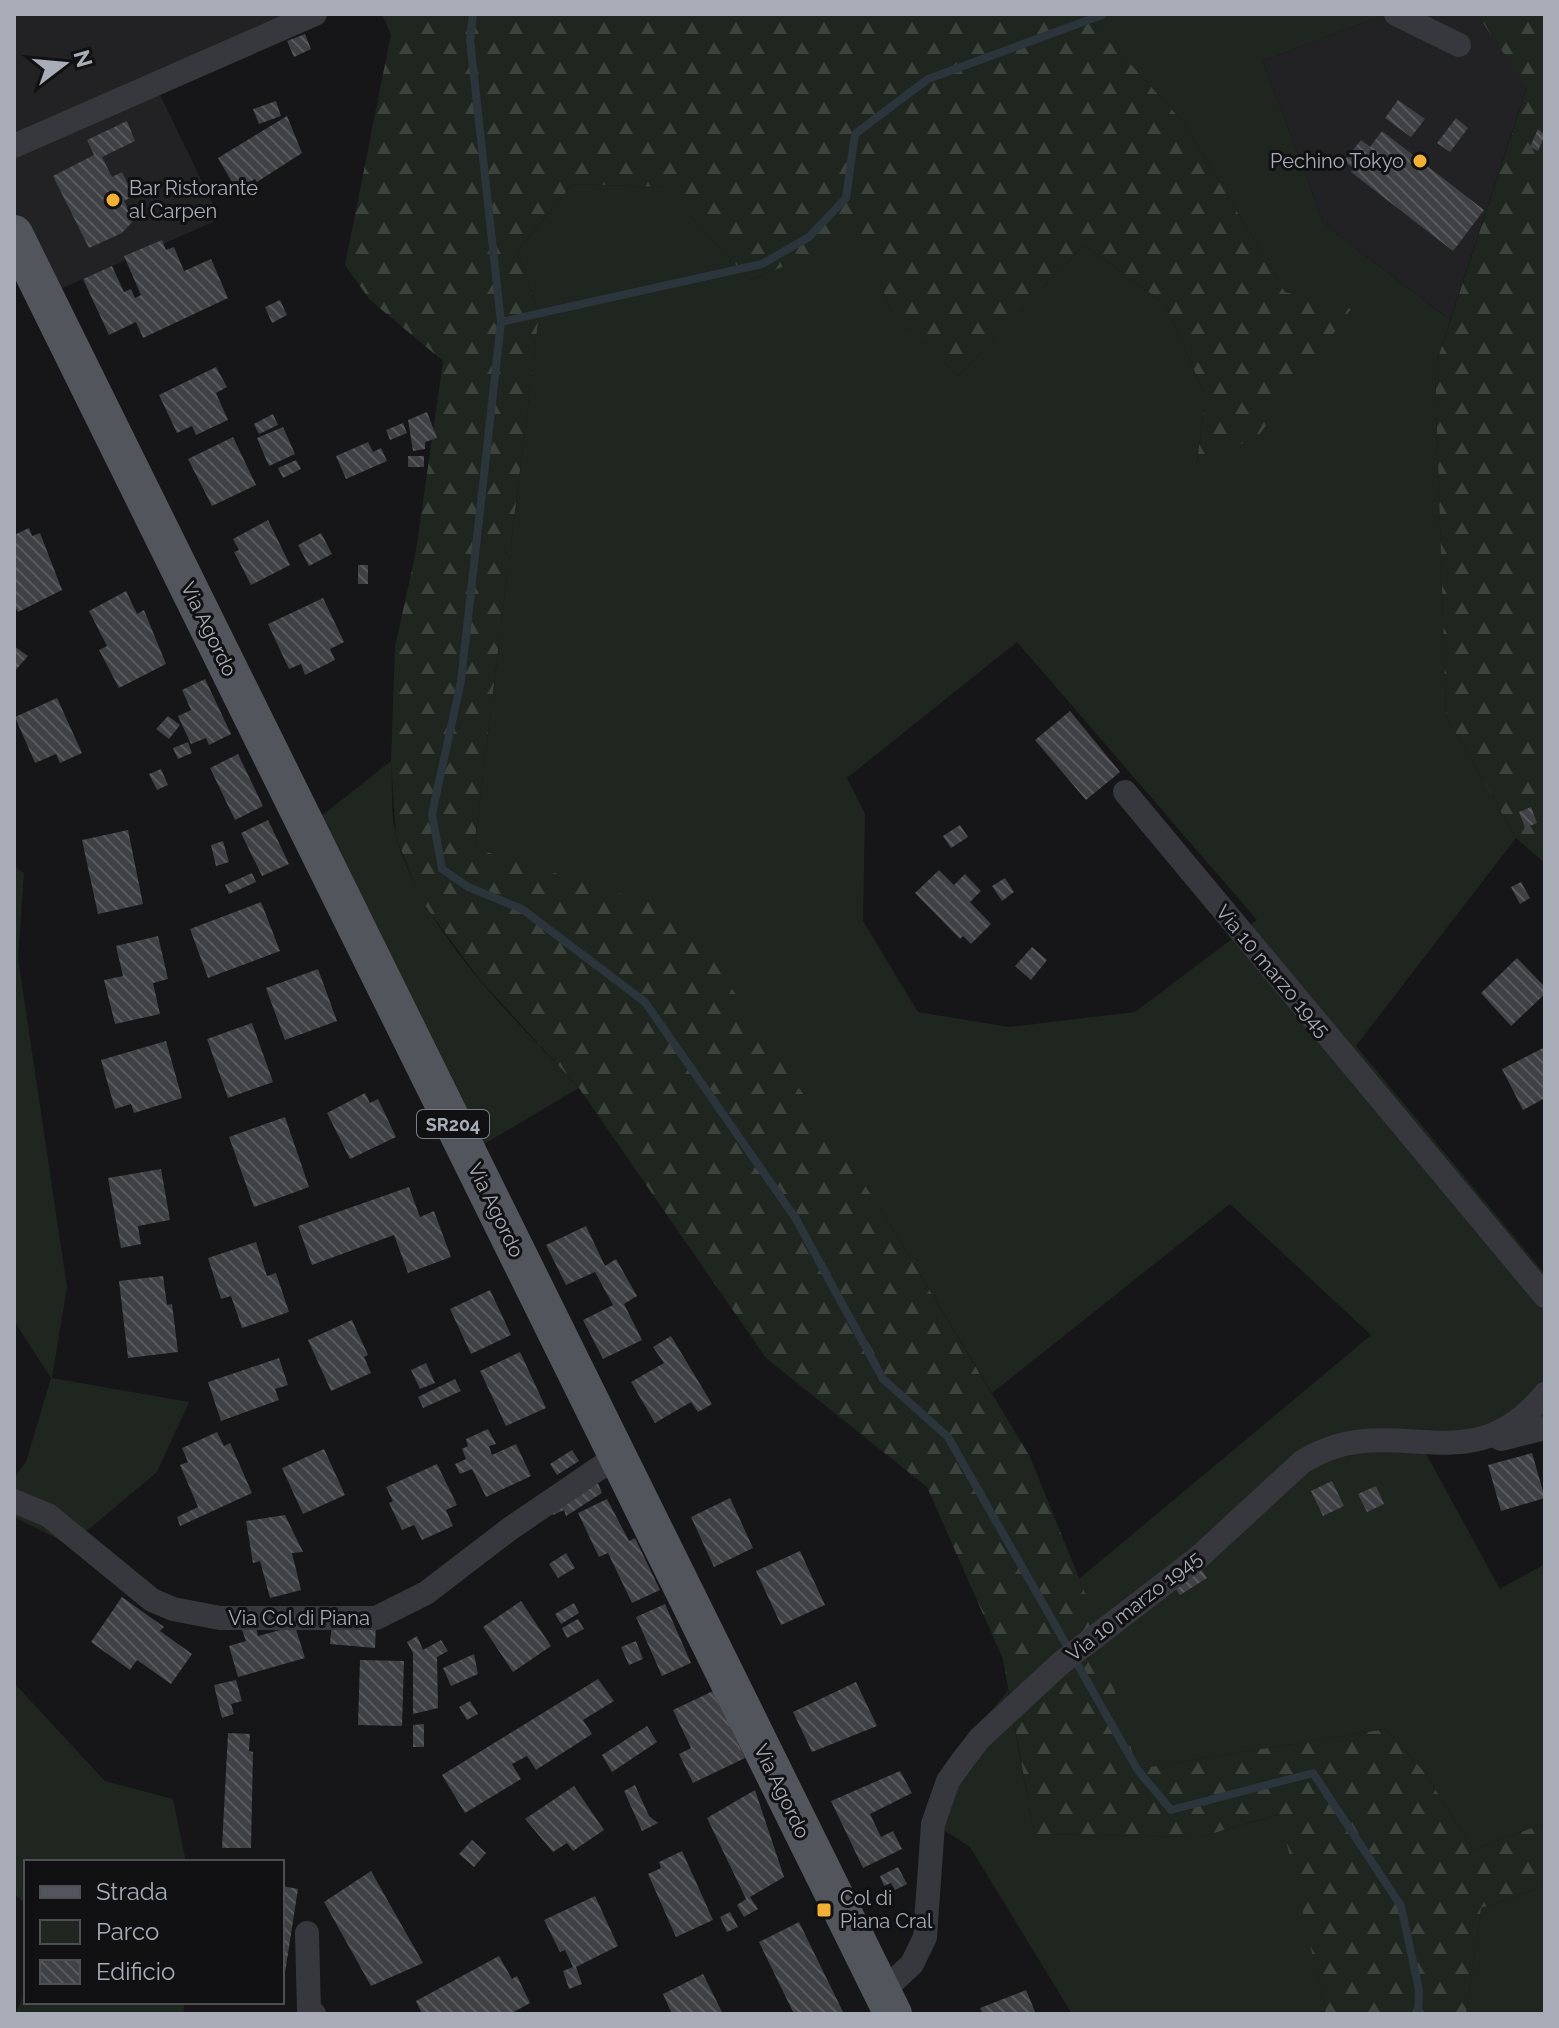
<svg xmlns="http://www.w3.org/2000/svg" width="1559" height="2028" font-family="Raleway,sans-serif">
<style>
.built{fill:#222225}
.green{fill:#1e261f;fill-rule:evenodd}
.forest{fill:url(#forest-firs)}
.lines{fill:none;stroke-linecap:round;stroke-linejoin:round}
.stream{stroke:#2c353c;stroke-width:8}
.building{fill:url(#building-back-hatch)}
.street{stroke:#37383d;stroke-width:24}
.primary{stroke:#53555c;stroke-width:38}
.poi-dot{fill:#f2b134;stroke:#111113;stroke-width:3}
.labels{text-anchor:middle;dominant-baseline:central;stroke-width:6;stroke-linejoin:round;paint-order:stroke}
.shield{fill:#111113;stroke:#7b7e86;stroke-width:2}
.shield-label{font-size:18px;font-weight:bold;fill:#a8adb8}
.poi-label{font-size:20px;fill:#a8adb8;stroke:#111113;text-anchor:start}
.street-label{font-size:20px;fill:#a8adb8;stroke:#111113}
</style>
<defs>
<pattern id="forest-firs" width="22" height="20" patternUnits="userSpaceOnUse" patternTransform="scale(2)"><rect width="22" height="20" fill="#1e261f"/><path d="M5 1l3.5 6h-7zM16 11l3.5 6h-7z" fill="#3c433d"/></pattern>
<pattern id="building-back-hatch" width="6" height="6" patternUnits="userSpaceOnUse" patternTransform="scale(2)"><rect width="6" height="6" fill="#404145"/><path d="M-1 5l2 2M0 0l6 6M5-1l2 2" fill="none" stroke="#595a5e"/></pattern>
</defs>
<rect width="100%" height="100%" fill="#161618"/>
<path class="built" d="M14,14H294L152,78L220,219L51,293L14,217Z
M1387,14H1477L1527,87L1450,320L1324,224L1263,61Z"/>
<path class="green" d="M1085,14H1387L1263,61L1324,224L1450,320L1435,367L1446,716L1516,838L1356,1046L1545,1274V1433L1424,1450L1500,1589L1545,1564V1823L1473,1850L1425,1773L1386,1729L1137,1769L1079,1579L1371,1335L1230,1204L992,1393L880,1208L474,849L539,314L517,251L573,184L664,187L750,280L861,234L892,313L958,376L1084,245L1165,304L1206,397L1196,466L1285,292L1183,122ZM1017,642L1257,920L1135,1012L1009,1027L918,1012L863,921L865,814L847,778Z
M391,761C393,786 390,816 397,840C428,939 511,1014 579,1088L479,1147L315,821Z
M14,866L24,873L18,958L67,1287L52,1378L189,1402L157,1472L70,1545L14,1517V1478L26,1462L51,1378L14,1321Z
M14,1683L105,1781L173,1799L186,1862H26V1905L14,1893Z
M1008,1691L1034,1834L1200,1837L1281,1814L1326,2014H1072L970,1847L927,1819L952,1757Z
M1545,1886V2014H1466L1481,1908Z
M26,1991V2002H185L183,2014H15Z"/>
<path class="forest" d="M382,14H1085L1183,122L1285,292L1351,309L1259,435L1196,467L1206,397L1165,304L1084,245L958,376L892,313L861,235L750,280L664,187L573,184L517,251L539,314L474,848L680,912L880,1208L1030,1457L1091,1608L1137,1769L1386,1729L1425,1773L1473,1850L1545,1823V1886L1481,1908L1466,2014H1326L1280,1814L1200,1837L1034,1834L1003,1659L927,1487L766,1358L579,1088L480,980L421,900L396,837L391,761L395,647L416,551L443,361L370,300L345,265L391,34Z
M1477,14H1545V863L1516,838L1446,716L1435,367L1527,88Z"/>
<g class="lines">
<path class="stream" d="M473,14L470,40L501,322L461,681L432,814L442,869L468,887L522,909L645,1002L796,1219L883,1379L948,1437L1137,1769L1171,1810L1313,1773L1401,1906L1419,1990L1418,2014
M501,322L762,264L809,237L846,198L855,134L928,79L1102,15"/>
</g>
<path class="building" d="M305,34L311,49L294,57L287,41Z
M1398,100L1425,119L1411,137L1385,118Z
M276,101L281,116L259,124L253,109Z
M287,116L302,153L257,182L255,179L236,189L218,158Z
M1456,118L1468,128L1450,152L1437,143Z
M127,121L135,141L102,157L112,177L122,172L134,196L124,201L133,221L122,233L89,248L53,176L94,155L87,140Z
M1538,129L1545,135L1538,151L1530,147Z
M1382,131L1484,210L1453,251L1351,172L1353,168L1344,161L1361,140L1370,147Z
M162,240L166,250L174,247L184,271L211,259L228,298L143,338L136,322L109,335L83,279L112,266L124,292L131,289L135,298L141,295L124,256Z
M280,300L287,315L272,323L265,307Z
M216,367L227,387L216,393L228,420L196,435L192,426L177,433L159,395Z
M427,412L437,438L425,442V449L413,451L408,420Z
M273,414L278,425L259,434L254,424Z
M403,423L407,433L390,440L386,430Z
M283,427L295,454L269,466L257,438Z
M233,437L256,485L212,506L188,459Z
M368,442L373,452L381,448L387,461L346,479L336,456Z
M408,456H424V467H408Z
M296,460L301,469L283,478L278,468Z
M268,520L290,565L251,585L234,552L239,550L233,539Z
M29,528L32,536L40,533L62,590L18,612L14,605V535Z
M321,533L332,554L309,566L298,545Z
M358,565H368V584H358Z
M126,591L137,614L144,610L166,664L119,688L99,650L107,646L89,611Z
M323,598L344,642L330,649L335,660L305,675L301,664L289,669L268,624Z
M14,646L28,656L14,672Z
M205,679L231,734L209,745L206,738L191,744L178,716L191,710L182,690Z
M57,698L82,753L60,763L56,754L35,763L15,717Z
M1070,711L1120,772L1086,800L1035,740Z
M168,716L180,725L169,739L156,729Z
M188,742L192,753L178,759L173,748Z
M238,754L263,806L235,820L210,768Z
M161,769L168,785L157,790L149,774Z
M1531,807L1537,823L1525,828L1519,812Z
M268,820L289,864L262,876L241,833Z
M960,825L968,837L951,848L943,836Z
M128,830L143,904L98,914L82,840Z
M223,841L229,862L216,866L211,845Z
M939,870L954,885L965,874L981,891L970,902L991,924L971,944L963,936L960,939L915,893Z
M252,873L256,882L229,894L225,885Z
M1005,878L1014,892L1002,901L992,886Z
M1521,882L1530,898L1520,904L1511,887Z
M261,902L280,951L208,978L190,929Z
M158,936L168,979L153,983L160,1014L115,1024L104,980L123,976L116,946Z
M1032,947L1047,960L1031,980L1015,966Z
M1517,958L1545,987V994L1511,1026L1481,993Z
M318,969L337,1021L285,1040L266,988Z
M252,1023L273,1082L228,1098L207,1039Z
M166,1041L182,1098L134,1113L131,1104L115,1109L101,1060Z
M1545,1047V1098L1523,1110L1502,1069Z
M365,1093L370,1103L378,1099L396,1137L350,1159L327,1113Z
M285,1117L309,1187L254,1207L229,1137Z
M161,1169L170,1220L138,1226L141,1244L121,1248L108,1178Z
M409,1187L420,1217L434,1211L451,1257L408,1273L394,1235L312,1265L298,1226Z
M586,1226L605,1266L616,1259L637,1296L624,1304L642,1340L603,1359L583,1320L613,1305L595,1272L566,1285L546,1245Z
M256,1242L267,1276L276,1273L289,1312L242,1328L231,1296L221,1299L208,1258Z
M163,1276L167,1305L172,1304L178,1352L128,1358L119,1281Z
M490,1290L511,1335L471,1354L450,1309Z
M352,1320L368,1355L364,1357L371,1373L331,1391L308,1340Z
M671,1336L712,1404L698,1412L691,1402L655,1423L631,1382L664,1363L653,1347Z
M520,1352L546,1408L506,1426L480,1371Z
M279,1358L288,1385L275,1389L279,1400L221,1421L208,1382Z
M426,1363L435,1383L420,1389L411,1370Z
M455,1379L461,1391L423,1408L418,1397Z
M488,1429L496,1444L489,1446L492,1455L516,1444L531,1476L486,1497L472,1469L460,1474L455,1464L466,1459L462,1449L468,1446L466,1439Z
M217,1432L224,1446L230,1443L252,1493L180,1526L177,1517L198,1507L180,1465L188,1462L182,1448Z
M324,1449L345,1495L303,1514L282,1468Z
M572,1450L579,1461L557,1475L550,1464Z
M1532,1453L1545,1498L1501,1511L1488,1465Z
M437,1464L457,1505L446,1510L453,1526L422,1540L414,1525L402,1530L389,1503L393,1501L386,1487Z
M597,1481L602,1493L566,1516L564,1510L553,1515L549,1510Z
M1332,1481L1344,1506L1323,1516L1311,1491Z
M1376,1486L1384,1504L1367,1512L1358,1494Z
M730,1498L753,1548L714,1567L691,1517Z
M607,1499L629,1541L635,1538L660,1590L632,1603L608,1553L599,1557L578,1513Z
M285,1515L303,1552L292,1553L301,1590L270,1598L260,1561L253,1563L246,1521Z
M800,1551L825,1605L781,1625L756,1571Z
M566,1553L575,1568L558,1578L549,1564Z
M1201,1569L1207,1578L1180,1595L1174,1586Z
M122,1597L164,1627L160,1631L192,1654L171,1684L137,1660L130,1670L91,1642Z
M521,1601L551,1646L513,1672L483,1627Z
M574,1603L579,1613L561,1624L555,1614Z
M665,1604L691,1663L662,1676L636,1617Z
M578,1619L584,1629L567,1638L562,1628Z
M332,1623L376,1626L375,1648L330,1644Z
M295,1626L305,1658L238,1677L229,1646L246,1641L242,1630L256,1627L258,1636Z
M417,1636L423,1650L441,1640L448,1651L437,1657L438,1708L413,1714V1653L407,1642Z
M636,1641L643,1659L629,1665L621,1647Z
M474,1654L478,1674L451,1686L443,1668Z
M360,1660L404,1661L402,1726L358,1725Z
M598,1679L614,1701L583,1720L592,1734L536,1770L527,1756L512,1764L521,1779L465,1813L442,1775Z
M236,1680L242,1701L231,1704L234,1714L222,1718L214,1685Z
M856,1682L877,1726L812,1752L793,1712Z
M713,1691L745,1758L693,1783L679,1754L691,1748L673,1710Z
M470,1701L478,1714L467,1720L459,1707Z
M424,1724V1747H413V1725Z
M647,1726L657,1742L612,1772L602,1755Z
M228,1733L250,1734L249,1751L253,1752L251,1848H222Z
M900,1771L912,1793L870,1814L881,1837L893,1831L902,1849L863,1868L831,1801Z
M635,1785L649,1816L658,1823L642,1831L624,1791Z
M574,1786L604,1830L573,1851L567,1843L553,1852L525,1819Z
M755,1790L784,1877L750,1897L758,1909L744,1917L737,1905L746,1899L707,1818Z
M472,1840L486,1853L474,1867L459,1854Z
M682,1851L713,1920L676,1937L648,1874L661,1868L659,1862Z
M898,1867L907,1884L895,1890L891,1883L884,1886L880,1876Z
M371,1871L423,1963L371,1986L324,1902Z
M282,1886L298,1889L284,1979H282Z
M595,1896L618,1946L576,1967L582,1984L569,1989L563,1971L573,1967L565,1950L560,1952L544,1920Z
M730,1912L738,1927L727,1932L720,1917Z
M799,1922L844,2014H794L759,1942Z
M499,1956L512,1979L517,1976L530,2003L510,2014H422L416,2001Z
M703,1974L723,2014H672L663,1994Z
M1026,1990L1036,2014H983L980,2008Z"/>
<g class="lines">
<path class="street" d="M1396,14L1459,45
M14,146L315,14
M1125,792L1545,1296
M1501,1439L1545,1428
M14,1501L48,1515L152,1600L173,1609L220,1618H376L426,1593L511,1528L617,1456
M307,1933L309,2012L314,2014
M882,1992L912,1964L925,1937L933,1824L948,1781L963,1760L980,1738L1061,1663L1199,1557L1302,1462C1393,1405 1467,1489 1545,1394"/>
<path class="primary" d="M14,234L893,2014"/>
</g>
<g class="poi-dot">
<circle cx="1420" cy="161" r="8"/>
<circle cx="113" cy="200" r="8"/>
<rect x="816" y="1902" width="16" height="16" rx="4"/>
</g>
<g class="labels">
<rect class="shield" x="417" y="1110" width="72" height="28" rx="6"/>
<g class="shield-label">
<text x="453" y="1124">SR204</text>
</g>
<g class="poi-label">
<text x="1404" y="161" text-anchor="end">Pechino Tokyo</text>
<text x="129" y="188">Bar Ristorante<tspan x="129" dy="23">al Carpen</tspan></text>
<text x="840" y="1898">Col di<tspan x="840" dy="23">Piana Cral</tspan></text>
</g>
<g class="street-label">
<text transform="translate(209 629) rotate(64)">Via Agordo</text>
<text transform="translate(1273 971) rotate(50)">Via 10 marzo 1945</text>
<text transform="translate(496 1210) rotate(64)">Via Agordo</text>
<text transform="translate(1134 1606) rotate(-38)">Via 10 marzo 1945</text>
<text x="299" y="1618">Via Col di Piana</text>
<text transform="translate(782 1791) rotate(64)">Via Agordo</text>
</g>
</g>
<rect width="1559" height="2028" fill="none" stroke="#a8adb8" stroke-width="32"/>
<rect x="24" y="1860" width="260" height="144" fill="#111113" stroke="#4d4f55" stroke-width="2"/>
<rect x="40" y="1886" width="40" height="12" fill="#53555c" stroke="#4d4f55" stroke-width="2"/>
<text x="96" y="1900" font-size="24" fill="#a8adb8">Strada</text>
<rect x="40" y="1920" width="40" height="24" fill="#1e261f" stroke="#4d4f55" stroke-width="2"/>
<text x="96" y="1940" font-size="24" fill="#a8adb8">Parco</text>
<rect x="40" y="1960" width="40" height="24" fill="url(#building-back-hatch)" stroke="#4d4f55" stroke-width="2"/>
<text x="96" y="1980" font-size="24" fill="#a8adb8">Edificio</text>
<g transform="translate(64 64) rotate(74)" stroke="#111113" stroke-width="6" paint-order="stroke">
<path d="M0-6L14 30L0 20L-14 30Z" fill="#a8adb8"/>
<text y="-12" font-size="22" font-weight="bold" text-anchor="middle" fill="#a8adb8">N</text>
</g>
</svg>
